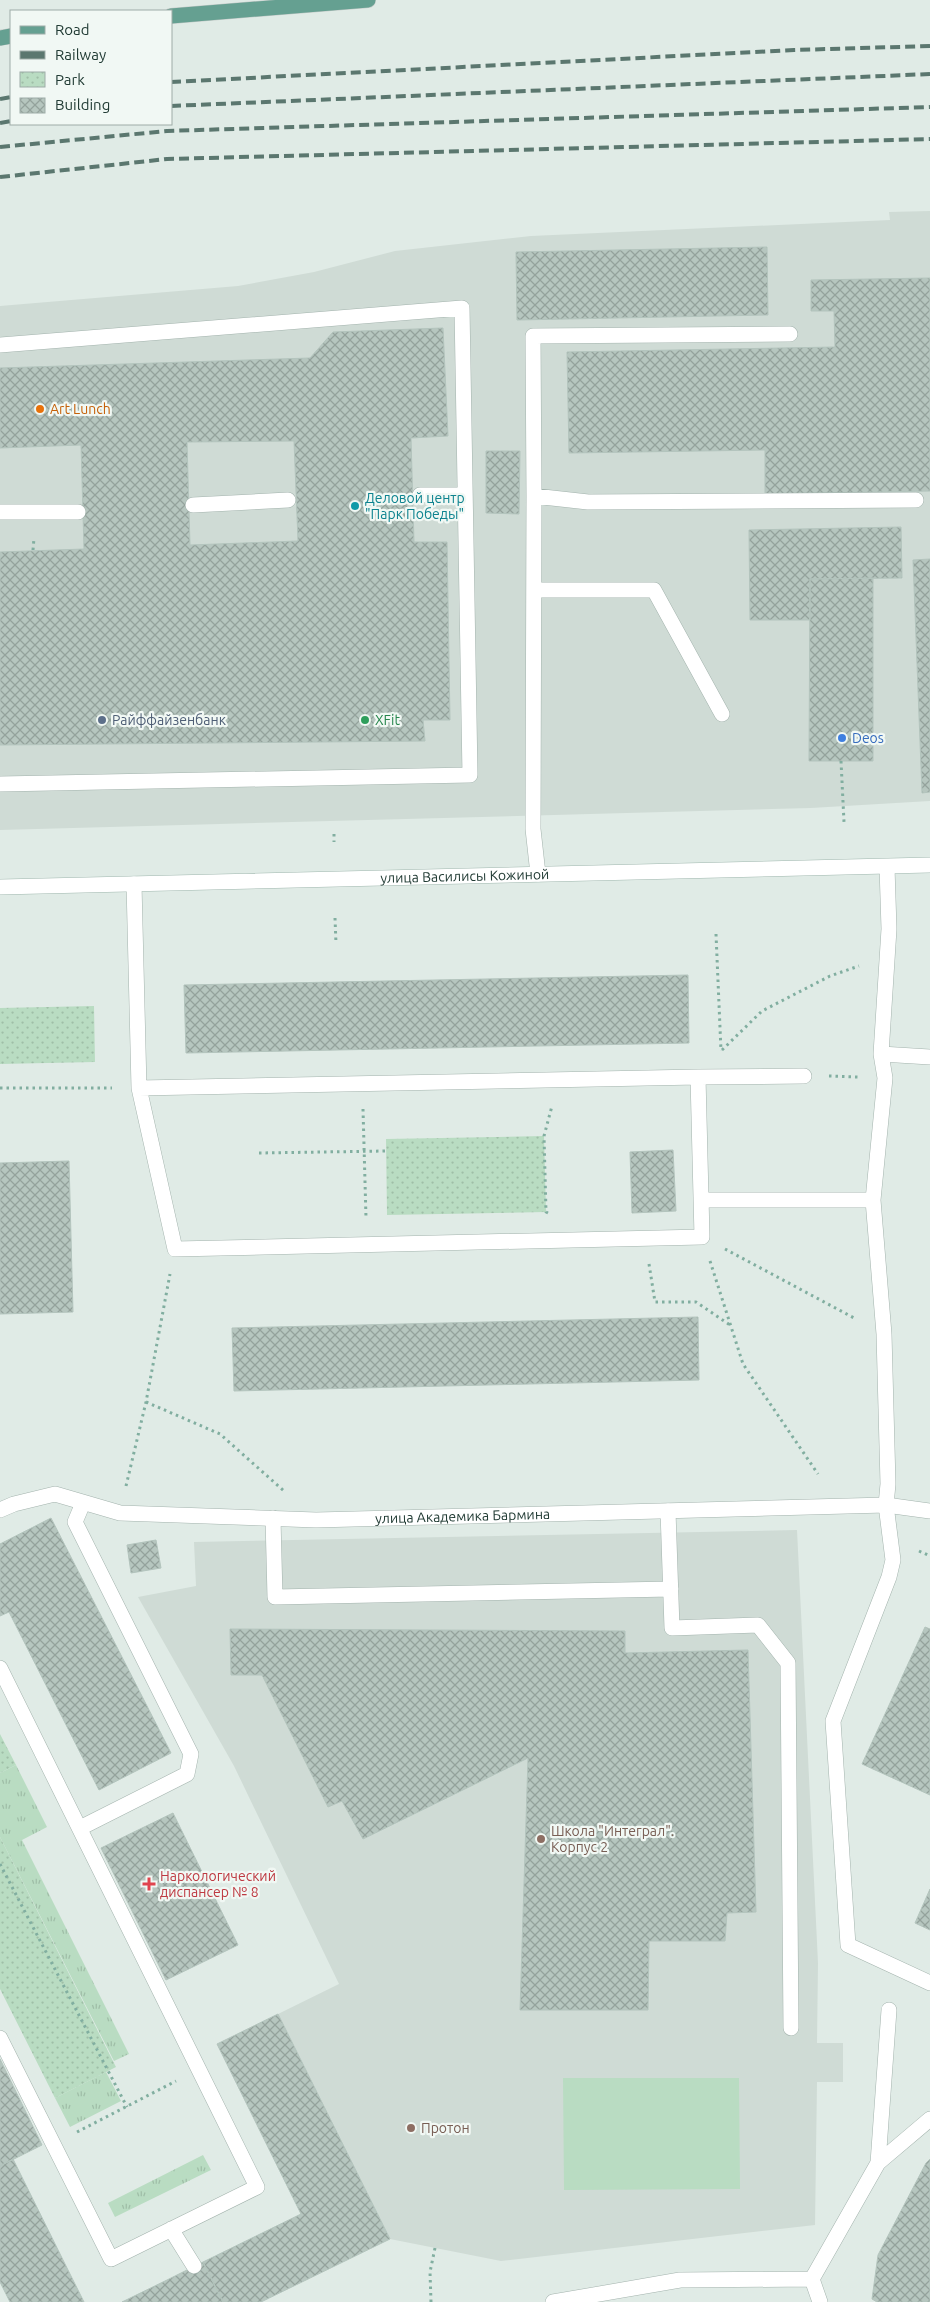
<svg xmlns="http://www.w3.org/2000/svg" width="930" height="2302" font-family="Ubuntu,sans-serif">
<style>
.built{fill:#cfdbd5}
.grass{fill:url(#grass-tufts)}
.park{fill:url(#park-dots)}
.garden{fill:#b9dcc2}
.building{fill:url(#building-cross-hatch);stroke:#b3c4bd;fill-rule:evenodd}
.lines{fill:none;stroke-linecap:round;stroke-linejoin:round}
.lane-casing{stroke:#a3b3ad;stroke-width:16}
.street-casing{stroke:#a3b3ad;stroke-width:16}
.secondary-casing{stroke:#9fb7ae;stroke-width:16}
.primary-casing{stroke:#c1c8c6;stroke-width:16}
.path{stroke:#81aea0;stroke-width:3;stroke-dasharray:2.5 4;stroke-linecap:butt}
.lane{stroke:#fff;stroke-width:15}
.street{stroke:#fff;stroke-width:15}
.secondary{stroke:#fff;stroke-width:15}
.primary{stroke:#65a091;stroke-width:15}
.rail{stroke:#5b776f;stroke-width:4;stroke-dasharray:10 5;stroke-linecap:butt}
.food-dot{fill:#e8710a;stroke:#f1f8f4;stroke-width:2}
.culture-dot{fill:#0f9aa8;stroke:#f1f8f4;stroke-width:2}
.service-dot{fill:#5c6f8a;stroke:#f1f8f4;stroke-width:2}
.leisure-dot{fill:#2e9e5b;stroke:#f1f8f4;stroke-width:2}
.shop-dot{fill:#3f7fe0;stroke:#f1f8f4;stroke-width:2}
.education-dot{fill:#8d6e63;stroke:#f1f8f4;stroke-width:2}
.health-dot{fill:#e0444e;stroke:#f1f8f4;stroke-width:2}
.labels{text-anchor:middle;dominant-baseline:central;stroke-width:4.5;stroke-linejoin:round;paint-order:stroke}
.food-label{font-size:14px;fill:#c56008;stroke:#f1f8f4;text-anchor:start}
.culture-label{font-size:14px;fill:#0d838f;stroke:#f1f8f4;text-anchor:start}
.service-label{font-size:14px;fill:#4e5e75;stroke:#f1f8f4;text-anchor:start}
.leisure-label{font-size:14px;fill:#27864d;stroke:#f1f8f4;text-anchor:start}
.shop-label{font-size:14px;fill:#366cbe;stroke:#f1f8f4;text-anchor:start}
.street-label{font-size:14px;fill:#213b34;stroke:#f1f8f4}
.education-label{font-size:14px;fill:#785e54;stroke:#f1f8f4;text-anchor:start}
.health-label{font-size:14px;fill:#be3a42;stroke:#f1f8f4;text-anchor:start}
</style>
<defs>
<pattern id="grass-tufts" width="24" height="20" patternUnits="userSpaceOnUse" patternTransform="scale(1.25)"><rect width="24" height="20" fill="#b9dcc2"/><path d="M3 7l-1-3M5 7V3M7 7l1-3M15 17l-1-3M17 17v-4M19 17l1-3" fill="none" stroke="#9fbea7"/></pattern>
<pattern id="park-dots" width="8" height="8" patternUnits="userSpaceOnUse" patternTransform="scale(1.25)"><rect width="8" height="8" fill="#b9dcc2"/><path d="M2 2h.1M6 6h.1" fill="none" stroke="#9fbea7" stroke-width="1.8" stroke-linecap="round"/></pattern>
<pattern id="building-cross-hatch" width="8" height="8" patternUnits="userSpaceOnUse" patternTransform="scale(1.25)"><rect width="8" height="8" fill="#b6c6bf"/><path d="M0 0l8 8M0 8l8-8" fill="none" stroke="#94a29c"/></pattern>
</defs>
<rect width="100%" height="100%" fill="#e0ebe6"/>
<path class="built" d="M930,211V801L811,808L0,830V306L238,286L314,272L395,251L531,236L890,220L889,212Z
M797,1530L818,1963L817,2043H843V2082H817L815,2225L501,2261L390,2239L278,2014L339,1984L234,1766L138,1597L196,1586L194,1542Z"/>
<path class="grass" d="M16,1765L47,1827L22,1840L129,2054L114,2061L0,1837V1773Z
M106,2072L121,2101L70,2127L55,2098Z
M203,2155L211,2170L115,2217L108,2203Z"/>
<path class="park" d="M94,1006L95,1062L0,1064V1008Z
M544,1136L546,1212L387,1215L386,1139Z
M0,1734L16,1765L0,1773Z
M0,1837L116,2067L55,2098L0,1989Z"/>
<path class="garden" d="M563,2078H739L740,2189L564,2190Z"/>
<path class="building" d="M767,247L768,315L517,320L516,252Z
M930,278V491L765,494V450L569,453L567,352L835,347L834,311H811V280Z
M443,328L448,436L411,438L414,542H447L450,720H423L425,741L0,745V552L84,549L81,445L0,448V368L310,358L333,332ZM294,441L298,541L190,545L187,442Z
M486,451H520L519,514L486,513Z
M901,527L902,578L810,579V620H750L749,530Z
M930,559V792L922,793L913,560Z
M873,578V761H809L810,579Z
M688,975L689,1043L186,1053L184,985Z
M673,1150L676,1211L632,1213L630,1152Z
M69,1161L73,1312L0,1314V1163Z
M698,1317L699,1380L234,1391L232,1328Z
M51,1518L171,1753L99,1790L9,1612L0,1616V1544Z
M156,1540L161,1568L131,1573L127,1545Z
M925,1627L930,1629V1795L862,1764Z
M230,1629L625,1631V1653L748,1650L756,1912L727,1913L725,1941H649L648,2010H520L528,1758L363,1839L342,1801L328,1807L262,1675H231Z
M173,1813L238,1945L166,1980L101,1848Z
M930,1889V1930L915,1923Z
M278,2014L390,2239L261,2302H223L203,2262L301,2214L217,2044Z
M0,2059L42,2145L0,2166Z
M13,2159L66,2266L84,2302H10L0,2282V2166Z
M930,2159V2302H877L872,2299L878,2255L926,2163Z
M203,2262L223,2302H122L167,2280Z"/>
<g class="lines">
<g class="lane-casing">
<path id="lane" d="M0,345L462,308L470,775L0,784
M420,495H464
M534,496L533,336L790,334
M193,505L288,500
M0,512H78
M534,590H654L722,714
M887,867L889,929L881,1054L885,1078L873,1200L884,1334L888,1484L886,1505L893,1560L889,1577L833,1721L848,1945L930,1983
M538,874L533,829L534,496L588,502L916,500
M134,884L139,1088L175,1249L702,1237L698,1077L139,1088
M881,1054L930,1057
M698,1077L804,1076
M701,1200H873
M668,1511L672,1628L758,1625L788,1663L791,2028
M273,1518L275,1597L671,1589
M0,1668L257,2187L111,2259L0,2038
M80,1828L187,1774L191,1754L75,1522L83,1503
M878,2163L889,2010
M171,2229L194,2266
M812,2279L878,2163L930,2119
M553,2302L680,2280L812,2279L820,2302"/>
</g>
<g class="street-casing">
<g id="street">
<path id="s1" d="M0,1510L14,1504L55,1494L120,1513L316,1520L886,1505L930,1511"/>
</g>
</g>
<g class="secondary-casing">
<g id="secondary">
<path id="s2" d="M0,887L930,865"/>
</g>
</g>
<g class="primary-casing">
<path id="primary" d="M171,16L368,0
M0,38L11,36"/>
</g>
<path class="path" d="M33,550L34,538
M841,761L844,822
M334,834V842
M335,918L336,944
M716,934L721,1051
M722,1050L762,1011L830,976L859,966
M829,1076L858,1077
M0,1088H112
M363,1109L366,1218
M259,1153L386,1151
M548,1213L546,1212L544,1136L552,1106
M725,1249L856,1319
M710,1261L743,1364L818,1474
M649,1264L655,1302H696L730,1325
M146,1402L220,1434L284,1491
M126,1486L146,1402L170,1274
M919,1551L930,1556
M0,1864L127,2107
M77,2132L176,2081
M431,2302L430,2272L435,2248"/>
<use href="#lane" class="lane"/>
<use href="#street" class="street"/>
<use href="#secondary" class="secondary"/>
<use href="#primary" class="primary"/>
<path class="rail" d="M171,82L794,50L930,46
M0,99L11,97
M171,106L930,74
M0,123L11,121
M0,147L167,131L930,107
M0,177L167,159L930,139"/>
</g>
<circle class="food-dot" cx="40" cy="409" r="5"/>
<circle class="culture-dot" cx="355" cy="506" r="5"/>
<circle class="service-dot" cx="102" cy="720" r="5"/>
<circle class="leisure-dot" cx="365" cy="720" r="5"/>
<circle class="shop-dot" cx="842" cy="738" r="5"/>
<g class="education-dot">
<circle cx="541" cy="1839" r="5"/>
<circle cx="411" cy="2128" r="5"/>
</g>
<path class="health-dot" d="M146.5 1876.5h5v5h5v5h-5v5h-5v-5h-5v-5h5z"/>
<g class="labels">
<g class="food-label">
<text x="50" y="409">Art Lunch</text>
</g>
<g class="culture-label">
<text x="365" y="498">Деловой центр<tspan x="365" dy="16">"Парк Победы"</tspan></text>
</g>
<g class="service-label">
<text x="112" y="720">Райффайзенбанк</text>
</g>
<g class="leisure-label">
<text x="375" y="720">XFit</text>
</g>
<g class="shop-label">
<text x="852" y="738">Deos</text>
</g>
<g class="street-label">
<text stroke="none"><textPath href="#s2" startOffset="465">улица Василисы Кожиной</textPath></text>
<text stroke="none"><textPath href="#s1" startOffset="468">улица Академика Бармина</textPath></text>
</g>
<g class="education-label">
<text x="551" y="1831">Школа "Интеграл".<tspan x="551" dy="16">Корпус 2</tspan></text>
<text x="421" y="2128">Протон</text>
</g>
<g class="health-label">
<text x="160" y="1876">Наркологический<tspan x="160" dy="16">диспансер № 8</tspan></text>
</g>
</g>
<rect x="10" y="10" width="162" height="115" fill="#f1f8f4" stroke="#9eaca7"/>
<rect x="20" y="26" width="25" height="8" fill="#65a091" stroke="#9eaca7"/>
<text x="55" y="35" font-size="15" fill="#213b34">Road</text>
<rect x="20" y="51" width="25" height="8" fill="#5b776f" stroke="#9eaca7"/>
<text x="55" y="60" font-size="15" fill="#213b34">Railway</text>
<rect x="20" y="72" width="25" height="15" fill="url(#park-dots)" stroke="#9eaca7"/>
<text x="55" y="85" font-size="15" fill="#213b34">Park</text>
<rect x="20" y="98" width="25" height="15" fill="url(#building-cross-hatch)" stroke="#9eaca7"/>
<text x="55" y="110" font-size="15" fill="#213b34">Building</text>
</svg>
